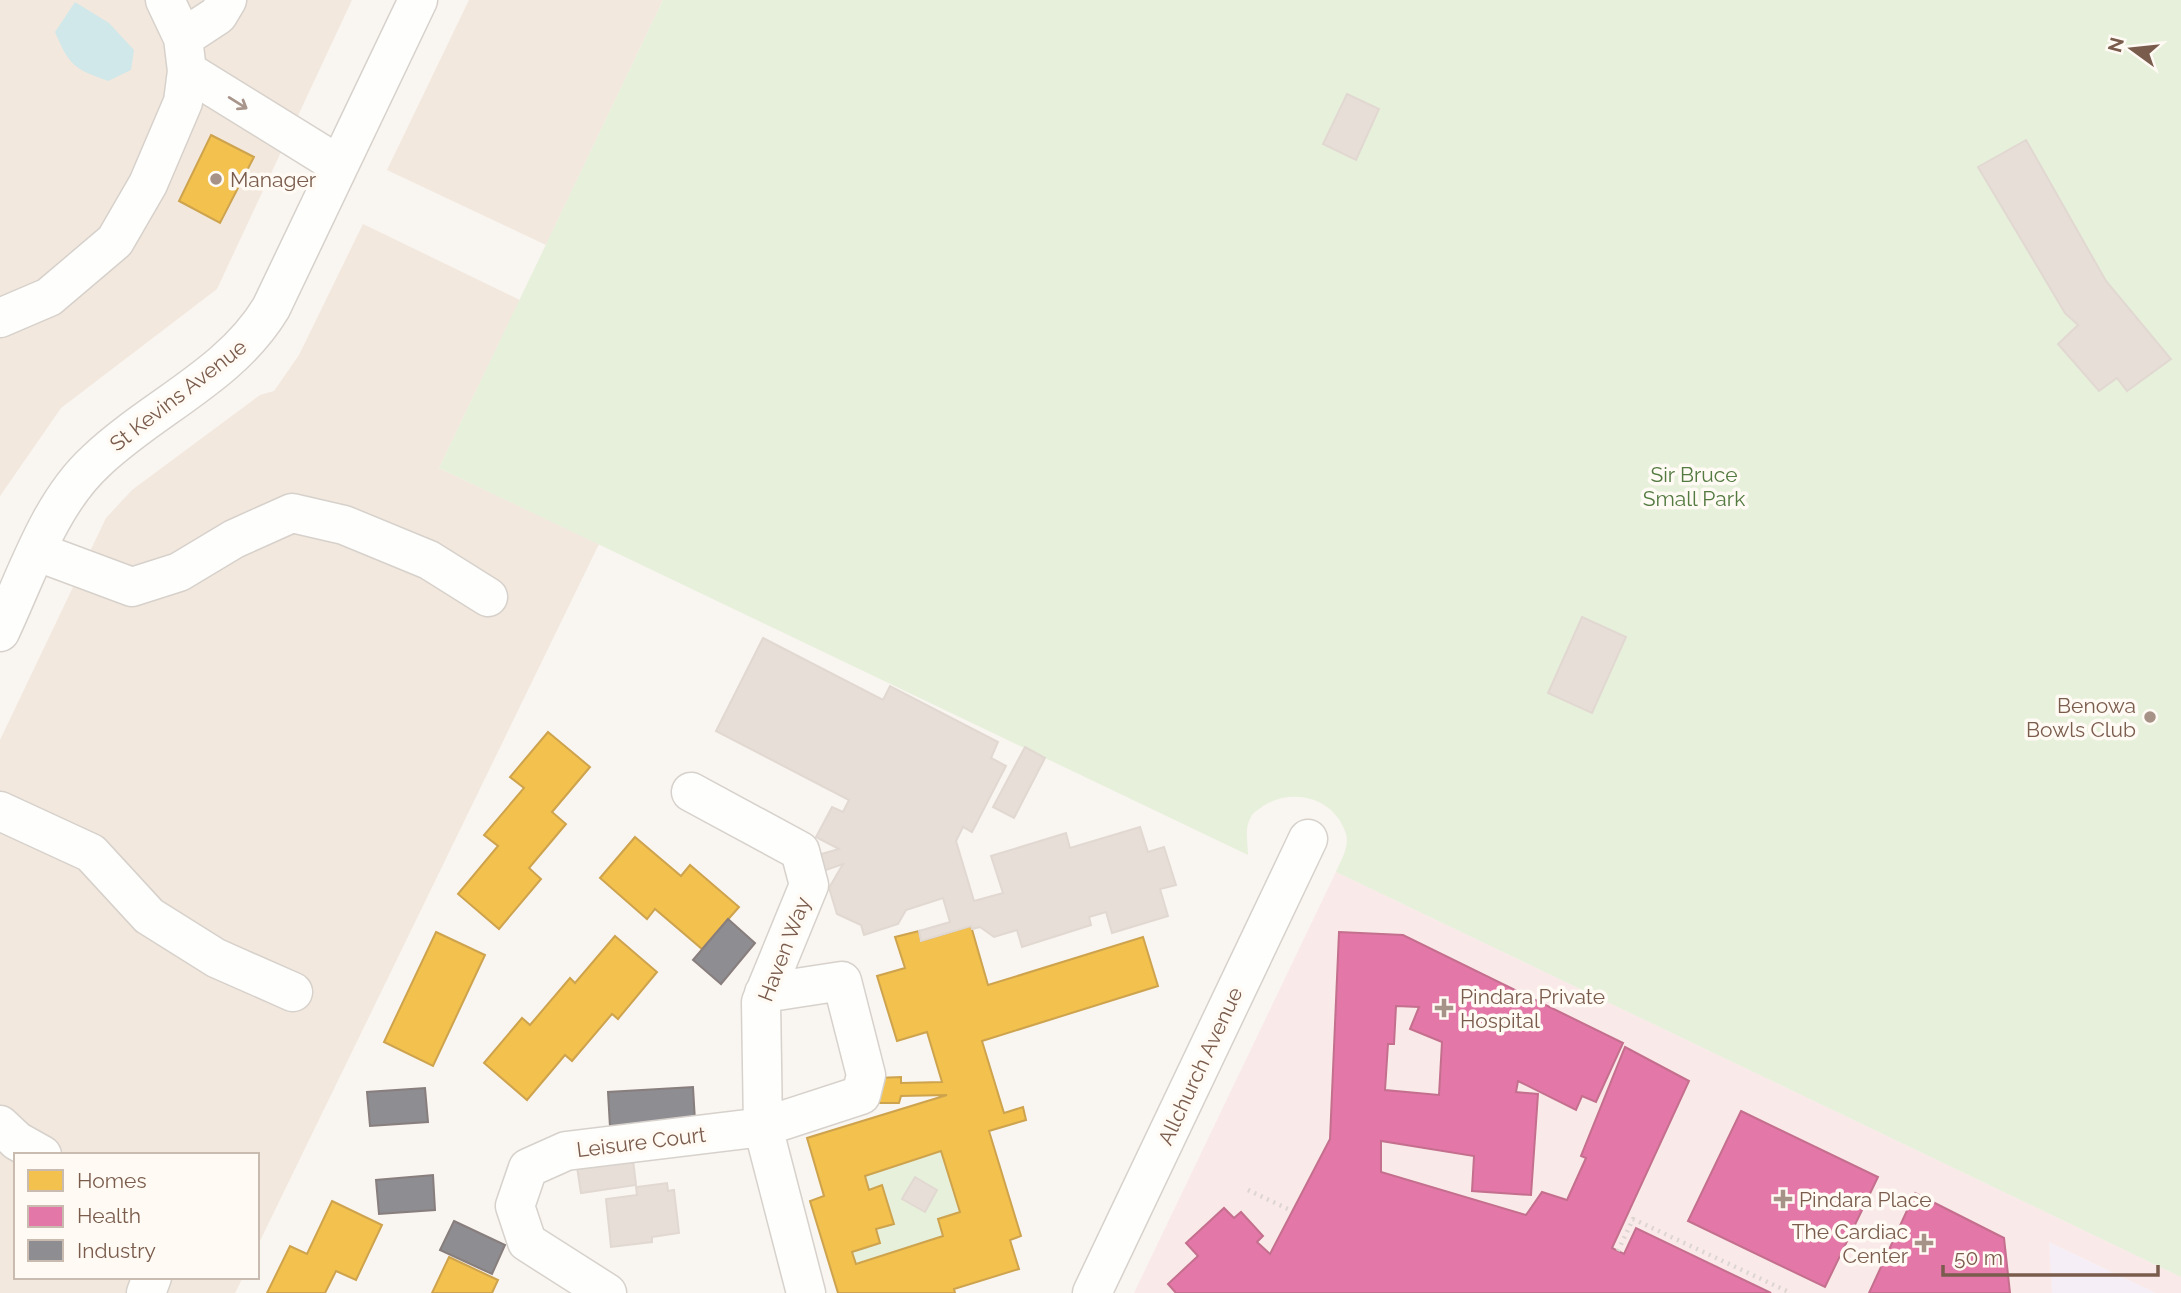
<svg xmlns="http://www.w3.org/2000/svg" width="2181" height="1293" font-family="Raleway,sans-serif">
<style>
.residential{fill:#f2e8de}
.education{fill:#f6eef6}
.medical{fill:#fae9e9}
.green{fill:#e7f0db}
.water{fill:#d0e8ea}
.homes{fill:#f2c14e;stroke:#cea34e;stroke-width:2;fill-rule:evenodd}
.health{fill:#e377a8;stroke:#c46f8d;stroke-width:2;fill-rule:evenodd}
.industry{fill:#8d8d92;stroke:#877e7d;stroke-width:2}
.building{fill:#e6ded7;stroke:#e2d8d2;stroke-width:2}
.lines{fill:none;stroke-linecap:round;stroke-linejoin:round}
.minor-casing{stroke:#d7d1cb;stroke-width:41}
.path{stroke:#dcd5d0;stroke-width:4.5;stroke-dasharray:2 5;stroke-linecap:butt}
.minor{stroke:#fefefd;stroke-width:38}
.oneway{stroke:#a8958b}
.poi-dot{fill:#a69286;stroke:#fffaf3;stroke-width:2.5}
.labels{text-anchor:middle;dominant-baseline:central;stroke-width:7;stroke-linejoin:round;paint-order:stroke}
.poi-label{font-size:21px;fill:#7a5c4d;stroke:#fffaf3;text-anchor:start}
.street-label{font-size:21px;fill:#7a5c4d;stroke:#fffaf3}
.park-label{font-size:21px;fill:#537a41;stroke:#fffaf3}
</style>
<rect width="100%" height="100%" fill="#f9f5f0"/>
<path class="residential" d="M0,0H352L217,289L61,408L0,496Z
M469,0H663L546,245L387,170Z
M363,224L520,300L439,468L599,544L257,1247V1155H16V1277H243L235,1293H0V740L106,518L132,490L260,395L274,391L299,355Z"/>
<path class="education" d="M2049,1242L2156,1293H2052Z"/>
<path class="medical" d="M1336,872L2181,1277V1293H2156L2049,1242L2052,1293H1134Z"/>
<path class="green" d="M663,0H2181V1277L1336,872C1341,860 1351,845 1345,831C1332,796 1291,788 1263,806C1258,810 1253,812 1251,817C1244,828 1248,842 1248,855L439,468Z
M941,1151L960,1212L938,1219L943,1236L856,1264L852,1252L880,1244L876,1229L894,1223L881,1186L869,1190L865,1176Z"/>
<path class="water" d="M75,2L109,23L134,50L131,70L108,81C74,69 69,65 55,32Z"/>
<path class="homes" d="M211,135L254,157L220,223L179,201Z
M548,732L590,767L552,812L566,824L529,868L541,879L499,929L458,894L498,846L484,835L524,788L510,777Z
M635,837L681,876L690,865L739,907L702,949L655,909L647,919L600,878Z
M971,926L988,985L1143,937L1158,986L982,1041L1004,1113L1023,1107L1026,1120L989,1131L1021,1236L1010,1240L1019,1269L954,1289L955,1293H838L810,1201L824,1196L807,1138L947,1095L901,1096L899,1103H876V1078L901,1077V1083L942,1082L927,1032L897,1041L877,976L905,968L895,937L919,931L921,941ZM941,1151L960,1212L938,1219L943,1236L856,1264L852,1252L880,1243L876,1229L894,1224L882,1185L869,1190L865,1176Z
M436,932L485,955L433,1066L384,1042Z
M615,936L657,972L618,1019L612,1014L572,1061L565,1055L527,1100L484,1063L522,1018L530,1025L570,978L575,983Z
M332,1201L382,1225L356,1280L336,1271L325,1293H267L290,1246L307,1254Z
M449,1257L498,1280L492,1293H432Z"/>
<path class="health" d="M1339,932L1403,935L1623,1043L1596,1102L1582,1096L1576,1110L1518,1081L1516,1092L1538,1094L1531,1195L1472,1191L1474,1156L1381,1141V1172L1526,1215L1542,1192L1567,1200L1586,1158L1581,1156L1625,1047L1689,1081L1612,1248L1624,1254L1636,1228L1771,1293H1176L1168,1284L1198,1256L1186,1243L1224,1208L1234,1218L1241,1212L1263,1236L1257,1242L1270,1254L1330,1139ZM1396,1006L1419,1007L1410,1029L1442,1042L1439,1095L1385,1090L1388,1044H1394Z
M1741,1111L1878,1177L1825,1287L1688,1221Z
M1915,1193L2004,1238L2010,1293H1869Z"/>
<path class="industry" d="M728,919L755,943L721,984L693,960Z
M693,1087L695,1121L610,1127L608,1092Z
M425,1088L428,1122L370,1126L367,1092Z
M433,1175L435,1210L379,1214L376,1180Z
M454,1221L505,1245L492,1274L440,1250Z"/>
<path class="building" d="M1347,94L1379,109L1356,160L1323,144Z
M2026,140L2106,281L2171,359L2127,391L2117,378L2099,391L2058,344L2078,325L2065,313L1978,167Z
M1582,617L1626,637L1592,713L1548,693Z
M763,638L883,700L890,686L998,742L991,758L1006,766L972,832L963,827L956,841L974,901L1003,893L991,856L1066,833L1070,848L1140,827L1148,852L1164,847L1176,885L1160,889L1168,916L1112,933L1106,912L1089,917L1091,925L1022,947L1017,930L994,937L980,927L972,929L971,926L921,941L919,931L950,922L943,898L906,910L898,924L864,935L861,925L837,914L829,888L843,864L823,871L818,855L839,849L816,837L832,807L843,812L849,800L716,731Z
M1025,747L1045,758L1014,818L993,807Z
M633,1160L636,1185L581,1193L577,1167Z
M915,1177L937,1190L925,1212L902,1199Z
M667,1183L668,1191L674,1190L679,1233L652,1237V1242L611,1247L606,1199L637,1195L636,1187Z"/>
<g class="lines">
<g class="minor-casing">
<path id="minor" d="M183,38L218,15L227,0
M187,71L339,165
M0,318L49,297L115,241L148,184L183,102L187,71L183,38L165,0
M38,552L132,587L179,572L234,539L292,513L344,525L429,560L488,597
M0,632C27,575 49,504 96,461C153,407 230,376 271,308L418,0
M691,792L800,851L809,885L761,1002L763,1127L806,1293
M0,811L91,853L149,916L216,958L293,992
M0,1125L17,1141L42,1155
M146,1293L152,1277
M607,1293L527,1242L515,1206L528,1168L566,1151L763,1127L861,1095L866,1075L842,981L764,993
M1092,1293L1308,839"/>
</g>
<path class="path" d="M1248,1190L1292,1211
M1618,1251L1633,1219L1791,1293"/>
<use href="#minor" class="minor"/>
</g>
<defs><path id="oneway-shaft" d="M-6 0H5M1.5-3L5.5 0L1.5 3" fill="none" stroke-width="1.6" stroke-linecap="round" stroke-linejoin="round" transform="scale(1.75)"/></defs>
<use class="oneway" href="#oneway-shaft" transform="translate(238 103) rotate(32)"/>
<g class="poi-dot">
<circle cx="216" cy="179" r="7"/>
<circle cx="2150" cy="717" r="7"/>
<path d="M1440.5 997.5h7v7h7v7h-7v7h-7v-7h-7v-7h7z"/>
<path d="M1779.5 1188.5h7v7h7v7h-7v7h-7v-7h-7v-7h7z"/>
<path d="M1920.5 1232.5h7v7h7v7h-7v7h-7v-7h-7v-7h7z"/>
</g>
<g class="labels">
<g class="poi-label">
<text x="230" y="179">Manager</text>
<text x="2136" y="705" text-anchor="end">Benowa<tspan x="2136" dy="24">Bowls Club</tspan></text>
<text x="1460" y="996">Pindara Private<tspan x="1460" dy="24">Hospital</tspan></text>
<text x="1799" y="1199">Pindara Place</text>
<text x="1908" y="1231" text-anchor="end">The Cardiac<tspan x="1908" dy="24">Center</tspan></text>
</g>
<g class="street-label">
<text transform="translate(178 395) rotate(-38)">St Kevins Avenue</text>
<text transform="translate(784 949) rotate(-69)">Haven Way</text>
<text transform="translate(1200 1066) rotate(-65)">Allchurch Avenue</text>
<text transform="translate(641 1142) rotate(-7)">Leisure Court</text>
</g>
<g class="park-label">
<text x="1694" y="474">Sir Bruce<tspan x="1694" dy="24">Small Park</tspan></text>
</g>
</g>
<rect x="14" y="1153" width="245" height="126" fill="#fffaf3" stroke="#cabbb1" stroke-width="2"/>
<rect x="28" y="1170" width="35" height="21" fill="#f2c14e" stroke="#cabbb1" stroke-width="2"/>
<text x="77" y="1188" font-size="21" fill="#7a5c4d">Homes</text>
<rect x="28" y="1206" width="35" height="21" fill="#e377a8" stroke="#cabbb1" stroke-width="2"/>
<text x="77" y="1223" font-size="21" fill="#7a5c4d">Health</text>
<rect x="28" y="1240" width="35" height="21" fill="#8d8d92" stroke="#cabbb1" stroke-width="2"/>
<text x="77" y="1258" font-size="21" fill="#7a5c4d">Industry</text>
<g transform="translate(2132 49) rotate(285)" stroke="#fffaf3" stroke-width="5" paint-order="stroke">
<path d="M0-5L12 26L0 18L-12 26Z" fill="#7a5c4d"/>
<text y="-10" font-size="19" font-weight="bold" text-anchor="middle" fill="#7a5c4d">N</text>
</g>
<path d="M1943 1265v10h215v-10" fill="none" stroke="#7a5c4d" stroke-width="3.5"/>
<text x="1954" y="1265" font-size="21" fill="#7a5c4d" stroke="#fffaf3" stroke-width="5" paint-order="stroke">50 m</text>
</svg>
